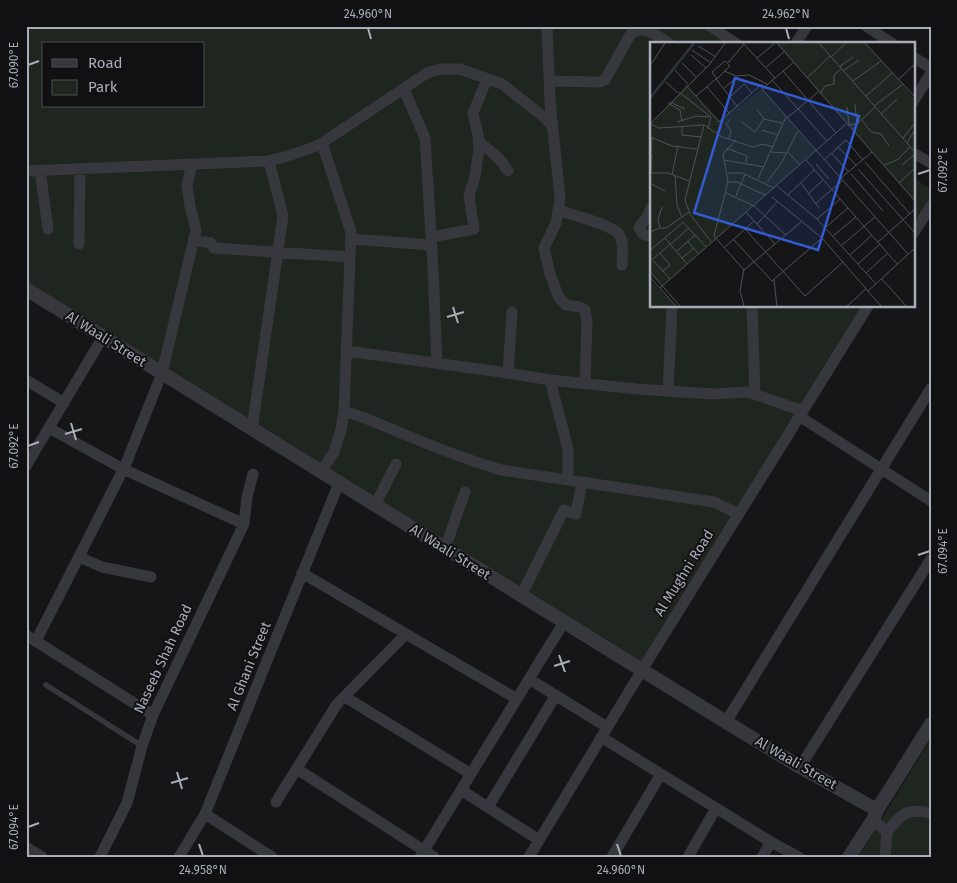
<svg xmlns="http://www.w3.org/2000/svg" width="957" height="883" font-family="'Fira Sans',sans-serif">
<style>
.green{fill:#1e261f;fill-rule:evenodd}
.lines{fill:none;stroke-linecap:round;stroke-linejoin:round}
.service{stroke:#37383d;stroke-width:5.5}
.minor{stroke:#37383d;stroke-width:11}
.tertiary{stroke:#37383d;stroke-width:14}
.ticks{fill:none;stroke:#a8adb8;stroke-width:2}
.labels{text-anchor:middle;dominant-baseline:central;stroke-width:4;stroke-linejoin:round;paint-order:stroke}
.street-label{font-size:14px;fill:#a8adb8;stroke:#111113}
.inset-river{fill:none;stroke:#2c353c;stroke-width:2.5}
.inset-road{fill:none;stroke:#505258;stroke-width:1}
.view{fill:#325cd3;fill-opacity:0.15;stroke:#325cd3;stroke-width:2.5}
.inset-edge{fill:none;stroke:#a8adb8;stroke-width:2.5}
.neatline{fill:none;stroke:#a8adb8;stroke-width:2}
.ticks-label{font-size:12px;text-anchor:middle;fill:#a8adb8}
</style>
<rect width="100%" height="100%" fill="#161618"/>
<path class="green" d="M26,26H713L737,44H651V306H868L642,670L26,290ZM44,44H204V106H44Z
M913,177L931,190V206L913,234Z
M931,739V857H858Z"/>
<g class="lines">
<path class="service" d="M46,685L142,746"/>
<path class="minor" d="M547,26L550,101L560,198L556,223L544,248L550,274L559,298L566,305L580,307L585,310L587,321L585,384
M710,26L737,44
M866,26L893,44
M795,44L807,26
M913,57L931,68
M550,81L600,82L605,80L630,35C643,22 658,37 670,44
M404,89L425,138L433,268L437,363
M913,102L931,73
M479,142C490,151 501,158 508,171
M913,153L931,163
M40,170L48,229
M26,171L269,161C287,156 305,152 322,143L427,73L440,69H460L502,84L544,117L552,126
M651,208C649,212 648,217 645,220C642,223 640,224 639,228L643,234L651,237
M558,210C572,215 609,224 618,233C625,241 622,255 622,265
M913,234L931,206
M431,237L474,229L469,195L475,177L479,149L478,135L473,113L487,79
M351,239L431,245
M193,240L211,243L214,248L350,257
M79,244L80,169
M752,306L755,394
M347,351L508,373L550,380L637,389L712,394L748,392L803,411
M508,373L512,312
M26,380L64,403
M550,380L568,449V480
M668,391L672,306
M344,411C368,418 390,429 413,438C442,450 471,461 501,470L714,502L739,514
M799,416L931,501
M49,428L123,469L244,524
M252,429L283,216L269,161
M26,466L103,337
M321,472L334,452L341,430L344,411L351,232L322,143
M375,505L396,464
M445,548L465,492
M79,557L102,567L151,577
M302,573L517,699
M521,596L564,510L576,514L582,482
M26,635L153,715
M36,641L125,466L162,373L196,230L190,206L187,185L192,164
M529,679L607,727
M345,697L471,774
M726,722L931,388
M601,737L771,842L762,857
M800,767L931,559
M297,769L434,857
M461,790L539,840
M276,802L337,704L406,634
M488,807L556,695
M205,814L272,857
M873,820L887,832L885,857
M887,832C902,813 906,808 931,813
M771,842L799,857
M26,847L42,857
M100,857L127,803L142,746L153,715L244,524L247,497L253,474
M179,857L205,814L339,483
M420,857L564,622
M529,857L642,670L868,306
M612,857L661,774
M688,857L716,808"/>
<path class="tertiary" d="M26,289L726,722L800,767L877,810
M849,857L873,820L877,810L931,724"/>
</g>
<path class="ticks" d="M368,28L371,39M786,28L789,39M28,65L39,61M918,174L930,170M453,307L458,323M447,317L464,312M71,423L76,440M65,434L82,429M28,446L39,442M918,555L930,551M559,655L565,672M554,666L570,661M177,772L182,789M171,783L188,778M28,827L39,823M199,844L203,856M617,844L621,856"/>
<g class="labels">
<g class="street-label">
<text transform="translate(106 339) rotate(32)">Al Waali Street</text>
<text transform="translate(450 552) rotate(32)">Al Waali Street</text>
<text transform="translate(684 573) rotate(-58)">Al Mughni Road</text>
<text transform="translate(163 659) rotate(-65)">Naseeb Shah Road</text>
<text transform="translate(249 666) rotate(-68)">Al Ghani Street</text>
<text transform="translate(796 763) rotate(30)">Al Waali Street</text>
</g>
</g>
<g transform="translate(650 42)">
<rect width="265" height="265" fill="#161618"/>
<path d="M126,1H216L265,57V160ZM36,43L69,78L112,47L166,109L12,244L0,230V84ZM0,237L26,264H0Z" fill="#1e261f"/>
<path class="inset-river" d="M0,56L44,1"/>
<path class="inset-road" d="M93,1L125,36M127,1L265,159M169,1L265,110M215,1L265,55M48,4L66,15M42,8L61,21M41,13L56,26M181,15L196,1M107,16L125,1M144,20L112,47L258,212M32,21L46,35M78,21L94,2M0,24L15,1M189,25L203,15M115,26L135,9M25,28L38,42M74,29L86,34L99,33L117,42M133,29L186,91M193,29L209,18M157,36L180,14M66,37L87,64M122,38L177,99M248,38L265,22M203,39L231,19M16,40L28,51M36,43L69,80L112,42M57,45L79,71M73,47L87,35M29,50L61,75L58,87M170,52L175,44L184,42V33L191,27M46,54L66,37H67L80,24L75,19L62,30L67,37M216,54L242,31M80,55L94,42L102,51M20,60L35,67M18,61L30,68L32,79M205,62L207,82M224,64L253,42M197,65L199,82M231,72L247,57M137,76L168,50M114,77L132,81M212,78L221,90L231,92L239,104M27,80L46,74L59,75M92,80L105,90L114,77L107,67M0,82L59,23L75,1M1,82L9,86L54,83L35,158L40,172L62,201M54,83L72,95L103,105L113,102L123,105M197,83L207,82L225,65M32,84V93L51,95M112,88L128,93M0,95L22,104L47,107M253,96L265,81M79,97L81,89L76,82L81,77M86,98L73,112L78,140L64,194L94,228L151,180M257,101L265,88M188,105L206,123M76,106L97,114L96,120M137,109L150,123M121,110L136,111M181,111L199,130M1,116L2,96M74,118L114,125M156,118L247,222M174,118L196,98L213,118M215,120L260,172M166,122L179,137M234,123L247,118L260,105M252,123L265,112M208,127L265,191M0,131H18L39,139M1,131L2,113M78,131H92L124,146M201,132L233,169M22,133L28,103M25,134L27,163L32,175M191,136L222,110M108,137L136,75M78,140H87L115,153M117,140L132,120L148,89M0,141L15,149M151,141L169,166M249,141L265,126M127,144L167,177L226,242M76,151L104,164L136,193M158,152L173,138M138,153L164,128M86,154L95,132M122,155L172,196L231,264M165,162L192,139M96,170L125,202M167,177L190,157M107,182L128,159M10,186H16L39,170M175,186L198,166M95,187L155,254L193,220M0,190L10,186L8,177L12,165M183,194L206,175M83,197L122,239L172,196M37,199L49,212M228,200L265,167M192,203L225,175M75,205L104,179M0,208L15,196M26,210L45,193M10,211L20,223L13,229M200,213L222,193M0,215L20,237M32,216L44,206M3,217L39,186M37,222L15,196L33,180L56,205M208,222L230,202M94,227L90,249L94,264M0,230L30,264M216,231L238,211M0,235L26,264M232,237L256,264M124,238L127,264M10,246L196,82M218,249L265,206M197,264L216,247"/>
<path class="view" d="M85,36L209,74L168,208L44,171Z"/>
<rect width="265" height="265" class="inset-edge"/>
</g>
<rect width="957" height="883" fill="none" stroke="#111113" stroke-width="55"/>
<rect x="42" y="42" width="162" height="65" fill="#111113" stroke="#4d4f55"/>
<rect x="52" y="59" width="25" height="8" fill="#37383d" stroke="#4d4f55"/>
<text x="88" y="68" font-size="15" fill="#a8adb8">Road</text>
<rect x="52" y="80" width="25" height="15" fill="#1e261f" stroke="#4d4f55"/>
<text x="88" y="92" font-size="15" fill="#a8adb8">Park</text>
<rect x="28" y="28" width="902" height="828" class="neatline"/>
<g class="ticks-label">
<text x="368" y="18">24.960°N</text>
<text x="786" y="18">24.962°N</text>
<text transform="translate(14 65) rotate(-90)" y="4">67.090°E</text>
<text transform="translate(943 170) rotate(-90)" y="4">67.092°E</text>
<text transform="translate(14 446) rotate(-90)" y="4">67.092°E</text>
<text transform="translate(943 551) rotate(-90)" y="4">67.094°E</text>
<text transform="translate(14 827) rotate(-90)" y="4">67.094°E</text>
<text x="203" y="874">24.958°N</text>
<text x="621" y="874">24.960°N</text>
</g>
</svg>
